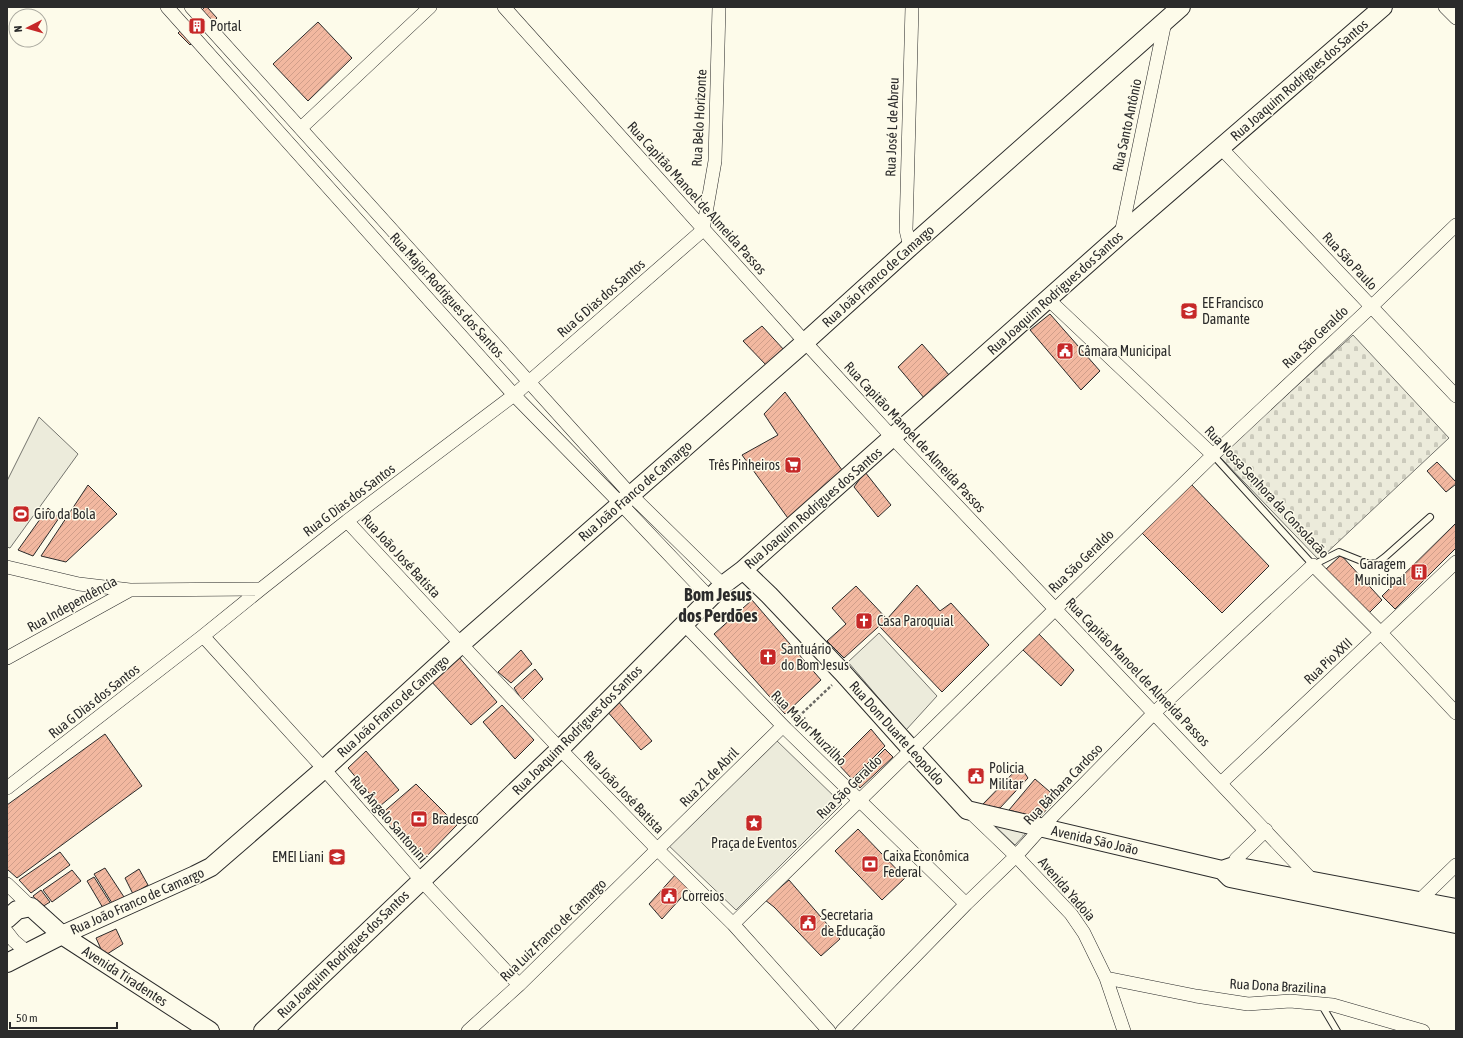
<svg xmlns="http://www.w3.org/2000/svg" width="1463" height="1038" font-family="'Asap Condensed',sans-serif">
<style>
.grass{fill:url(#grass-tufts);stroke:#74746e}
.cemetery{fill:url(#cemetery-stones);stroke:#74746e}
.park{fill:#ecebdb;stroke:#74746e}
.building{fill:url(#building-hatch);stroke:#2b2b2b}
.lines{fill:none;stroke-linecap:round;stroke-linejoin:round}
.lane-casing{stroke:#2b2b2b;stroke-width:8}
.street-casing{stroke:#2b2b2b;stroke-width:14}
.secondary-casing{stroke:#2b2b2b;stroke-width:20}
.path{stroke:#6a6964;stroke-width:2.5;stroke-dasharray:3 2;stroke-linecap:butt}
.lane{stroke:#fdfbea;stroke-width:6}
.street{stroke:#fdfbea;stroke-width:13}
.secondary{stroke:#fdfbea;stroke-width:18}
.labels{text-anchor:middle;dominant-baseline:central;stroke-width:3;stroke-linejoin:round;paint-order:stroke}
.poi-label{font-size:14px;fill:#2b2b2b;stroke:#fdfbea;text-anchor:start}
.street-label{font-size:14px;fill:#2b2b2b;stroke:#fdfbea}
.district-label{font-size:18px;font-weight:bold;fill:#2b2b2b;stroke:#fdfbea}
</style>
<defs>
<pattern id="grass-tufts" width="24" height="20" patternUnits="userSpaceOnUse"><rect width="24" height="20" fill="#ecebdb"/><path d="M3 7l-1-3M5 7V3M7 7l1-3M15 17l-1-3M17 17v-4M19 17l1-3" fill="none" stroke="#cbcabc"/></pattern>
<pattern id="cemetery-stones" width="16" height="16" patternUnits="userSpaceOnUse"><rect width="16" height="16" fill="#ecebdb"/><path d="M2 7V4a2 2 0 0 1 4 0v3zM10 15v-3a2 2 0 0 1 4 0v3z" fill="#cbcabc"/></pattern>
<pattern id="building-hatch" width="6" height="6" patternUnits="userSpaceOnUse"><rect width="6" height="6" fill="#f2b8a0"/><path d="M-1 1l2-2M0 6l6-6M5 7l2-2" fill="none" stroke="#d09e8a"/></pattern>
</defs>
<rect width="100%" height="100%" fill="#fdfbea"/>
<path class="grass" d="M993,824L1028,831L1015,845Z"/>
<path class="cemetery" d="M1353,335L1449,438L1319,560L1219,456Z"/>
<path class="park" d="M39,417L78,454L10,548L7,547V481Z
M879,633L937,696L906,730L848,662Z
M775,739L842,804L736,910L665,842Z"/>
<path class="building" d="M205,7H207L217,18L190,45L178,33Z
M318,22L352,58L308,101L273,64Z
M1050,314L1100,371L1081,390L1030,330Z
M762,326L785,351L767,366L743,341Z
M922,344L950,376L925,399L898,367Z
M785,392L845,474L790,521L742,455L778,435L764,414Z
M1437,462L1456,482V484L1446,492L1427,471Z
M865,472L891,505L878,517L854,487Z
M1191,484L1269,566L1222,613L1141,532Z
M88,485L117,514L66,562L41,556Z
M48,508L59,518L33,556L18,550Z
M1456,523V548L1395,609L1382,596Z
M1341,555L1382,600L1367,615L1324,571Z
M917,585L940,611L951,603L989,645L942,692L880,627Z
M856,586L887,619L844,658L827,641L846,624L832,608Z
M752,600L821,680L785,714L714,634Z
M1037,632L1074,670L1061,686L1023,650Z
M521,650L532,664L511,683L498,672Z
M458,656L497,702L471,725L430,680Z
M535,669L543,679L522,700L514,688Z
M617,700L652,741L641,750L606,710Z
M502,705L534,740L515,759L483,722Z
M871,729L885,746L852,779L837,763Z
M105,734L142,786L17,878L7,869V805Z
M885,749L893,757L860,788L854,780Z
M366,751L399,790L380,806L348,768Z
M1020,766L1028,778L1000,808L982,805Z
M1035,779L1057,798L1039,818L1009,810Z
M416,784L457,825L421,862L381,814Z
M858,829L905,878L882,900L835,851Z
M60,852L70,865L31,893L19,880Z
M105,868L124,897L112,903L94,874Z
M139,869L148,885L133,894L125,878Z
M72,870L81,881L52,902L43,890Z
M676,874L689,889L662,919L649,904Z
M94,877L111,904L103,908L87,881Z
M789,880L840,939L821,956L774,907L765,900Z
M41,890L50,902L42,907L33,896Z
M116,929L123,944L104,956L96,938Z"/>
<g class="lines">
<g class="lane-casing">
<path id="lane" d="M1213,455L1313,565L1339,552L1369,564L1377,563L1385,557L1430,517
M1321,1004L1337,1031"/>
</g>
<g class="street-casing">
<path id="street" d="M167,7L514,395L621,504L710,598
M191,7L631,495L723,585
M504,7L805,342L892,437L1312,880
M1445,7L1456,18
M301,128L430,7
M1221,148L1456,396
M703,230L715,161L719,7
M1121,234L1165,22
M910,247L906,230L912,7
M1048,299L1213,455
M347,521L461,644L560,749L658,850L733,924L829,1031
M7,567L79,584L130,590L261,589
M684,624L786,729L966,904
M203,636L324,769L421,880L519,985
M7,658L130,590
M1221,783L1456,562
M7,788L203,636L261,589L347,521L514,395L703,230
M969,811L1016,856L1071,914L1084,933L1106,978L1124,1031
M1232,873L1236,859L1266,830
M7,884L31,907
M1417,907L1419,901L1456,865
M733,924L1213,455L1371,307L1456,225
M7,932L14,941L27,952
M1106,978L1196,996L1248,1004L1290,1001L1333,1005L1423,1031
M468,1031L519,985L783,726
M842,1031L966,904L1016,856L1042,827L1154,713L1313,565L1381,633L1456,713"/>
</g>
<g class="secondary-casing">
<path id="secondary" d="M743,570L769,595L843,673L911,749L967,810L1222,870L1230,878L1456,924
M1222,870L1234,866L1456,908
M7,919L17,910L31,907L62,935L210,1031
M7,963L62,935L195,875L211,867L324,769L461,644L805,342L910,247L1181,7
M263,1031L560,749L723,585L743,570L1121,234L1383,7"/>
</g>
<path class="path" d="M795,720L832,685"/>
<use href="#lane" class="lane"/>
<use href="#street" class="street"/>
<use href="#secondary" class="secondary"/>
</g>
<defs>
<g id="building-square" transform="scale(0.9)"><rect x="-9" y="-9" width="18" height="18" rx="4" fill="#c62828" stroke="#fdfbea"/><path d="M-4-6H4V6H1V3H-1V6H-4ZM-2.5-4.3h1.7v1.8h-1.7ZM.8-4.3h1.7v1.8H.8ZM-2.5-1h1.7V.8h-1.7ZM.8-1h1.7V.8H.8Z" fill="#fff"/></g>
<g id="school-square" transform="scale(0.9)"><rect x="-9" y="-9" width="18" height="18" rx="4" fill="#c62828" stroke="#fdfbea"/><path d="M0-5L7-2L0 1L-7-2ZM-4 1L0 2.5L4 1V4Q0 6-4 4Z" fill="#fff"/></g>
<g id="civic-square" transform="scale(0.9)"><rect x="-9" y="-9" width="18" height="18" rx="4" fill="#c62828" stroke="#fdfbea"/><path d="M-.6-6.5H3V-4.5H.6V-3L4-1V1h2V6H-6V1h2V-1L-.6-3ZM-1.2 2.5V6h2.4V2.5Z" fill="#fff"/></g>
<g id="supermarket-square" transform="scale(0.9)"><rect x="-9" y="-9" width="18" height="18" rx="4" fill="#c62828" stroke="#fdfbea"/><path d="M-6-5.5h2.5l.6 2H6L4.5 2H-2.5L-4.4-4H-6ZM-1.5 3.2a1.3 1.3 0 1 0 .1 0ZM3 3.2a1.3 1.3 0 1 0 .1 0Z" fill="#fff"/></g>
<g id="stadium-square" transform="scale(0.9)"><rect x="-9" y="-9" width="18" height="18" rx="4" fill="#c62828" stroke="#fdfbea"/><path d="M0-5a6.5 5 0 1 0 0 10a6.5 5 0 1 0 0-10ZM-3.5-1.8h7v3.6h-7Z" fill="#fff"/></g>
<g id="church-square" transform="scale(0.9)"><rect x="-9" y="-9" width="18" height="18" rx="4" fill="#c62828" stroke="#fdfbea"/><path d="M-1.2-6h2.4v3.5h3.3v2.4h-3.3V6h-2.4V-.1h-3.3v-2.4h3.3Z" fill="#fff"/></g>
<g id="bank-square" transform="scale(0.9)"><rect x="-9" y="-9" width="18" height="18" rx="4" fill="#c62828" stroke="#fdfbea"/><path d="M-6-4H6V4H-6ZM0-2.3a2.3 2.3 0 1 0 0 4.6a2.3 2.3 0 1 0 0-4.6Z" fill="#fff"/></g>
<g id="sight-square" transform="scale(0.9)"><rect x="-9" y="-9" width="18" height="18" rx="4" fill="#c62828" stroke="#fdfbea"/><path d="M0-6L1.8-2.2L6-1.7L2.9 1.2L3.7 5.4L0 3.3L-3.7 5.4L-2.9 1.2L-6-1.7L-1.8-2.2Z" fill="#fff"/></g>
</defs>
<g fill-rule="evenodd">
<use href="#building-square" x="197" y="26"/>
<use href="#school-square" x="1189" y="311"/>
<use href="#civic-square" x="1065" y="351"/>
<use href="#supermarket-square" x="793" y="465"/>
<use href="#stadium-square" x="21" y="514"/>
<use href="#building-square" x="1419" y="572"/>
<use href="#church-square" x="864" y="621"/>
<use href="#church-square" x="768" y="657"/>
<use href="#civic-square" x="976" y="776"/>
<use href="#bank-square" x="419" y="819"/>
<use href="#sight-square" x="754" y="823"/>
<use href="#school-square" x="337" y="857"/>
<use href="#bank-square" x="870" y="864"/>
<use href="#civic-square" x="669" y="896"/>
<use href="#civic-square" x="808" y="923"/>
</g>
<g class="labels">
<g class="poi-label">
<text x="210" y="26">Portal</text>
<text x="1202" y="303">EE Francisco<tspan x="1202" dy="16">Damante</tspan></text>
<text x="1078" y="351">Câmara Municipal</text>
<text x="780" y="465" text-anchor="end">Três Pinheiros</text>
<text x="34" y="514">Giro da Bola</text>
<text x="1406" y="564" text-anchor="end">Garagem<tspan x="1406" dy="16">Municipal</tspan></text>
<text x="877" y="621">Casa Paroquial</text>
<text x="781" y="649">Santuário<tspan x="781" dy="16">do Bom Jesus</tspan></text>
<text x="989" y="768">Policia<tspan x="989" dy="16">Militar</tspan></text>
<text x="432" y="819">Bradesco</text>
<text x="754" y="843" text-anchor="middle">Praça de Eventos</text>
<text x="883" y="856">Caixa Econômica<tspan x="883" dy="16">Federal</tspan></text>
<text x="324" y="857" text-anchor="end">EMEI Liani</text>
<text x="682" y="896">Correios</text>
<text x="821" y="915">Secretaria<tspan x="821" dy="16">de Educação</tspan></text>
</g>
<g class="street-label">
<text transform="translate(1299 80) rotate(-41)">Rua Joaquim Rodrigues dos Santos</text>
<text transform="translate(699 118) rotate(-87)">Rua Belo Horizonte</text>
<text transform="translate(1127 125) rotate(-78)">Rua Santo Antônio</text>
<text transform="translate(892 127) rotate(-88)">Rua José L de Abreu</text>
<text transform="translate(697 198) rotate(48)">Rua Capitão Manoel de Almeida Passos</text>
<text transform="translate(1350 261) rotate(47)">Rua São Paulo</text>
<text transform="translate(878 276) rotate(-42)">Rua João Franco de Camargo</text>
<text transform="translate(1055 293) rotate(-42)">Rua Joaquim Rodrigues dos Santos</text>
<text transform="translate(447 295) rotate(48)">Rua Major Rodrigues dos Santos</text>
<text transform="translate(601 298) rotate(-41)">Rua G Dias dos Santos</text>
<text transform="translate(1315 337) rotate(-43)">Rua São Geraldo</text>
<text transform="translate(915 437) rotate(47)">Rua Capitão Manoel de Almeida Passos</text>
<text transform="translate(635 491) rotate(-41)">Rua João Franco de Camargo</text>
<text transform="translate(1267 492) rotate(47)">Rua Nossa Senhora da Consolacão</text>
<text transform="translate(349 500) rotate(-37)">Rua G Dias dos Santos</text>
<text transform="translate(813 508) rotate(-41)">Rua Joaquim Rodrigues dos Santos</text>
<text transform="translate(401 556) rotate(47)">Rua João José Batista</text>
<text transform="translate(1081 561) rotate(-44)">Rua São Geraldo</text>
<text transform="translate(72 604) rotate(-29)">Rua Independência</text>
<text transform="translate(1328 661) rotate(-43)">Rua Pio XXII</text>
<text transform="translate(1138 672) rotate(46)">Rua Capitão Manoel de Almeida Passos</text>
<text transform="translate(94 701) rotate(-38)">Rua G Dias dos Santos</text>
<text transform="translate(393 706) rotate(-42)">Rua João Franco de Camargo</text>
<text transform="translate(809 728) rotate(45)">Rua Major Murzilho</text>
<text transform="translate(577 730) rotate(-45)">Rua Joaquim Rodrigues dos Santos</text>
<text transform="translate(897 733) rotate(48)">Rua Dom Duarte Leopoldo</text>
<text transform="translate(709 777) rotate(-45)">Rua 21 de Abril</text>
<text transform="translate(1063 784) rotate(-46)">Rua Bárbara Cardoso</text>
<text transform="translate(849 787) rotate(-44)">Rua São Geraldo</text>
<text transform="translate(624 792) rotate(46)">Rua João José Batista</text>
<text transform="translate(389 819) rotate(49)">Rua Ângelo Santonini</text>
<text transform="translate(1095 840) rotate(13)">Avenida São João</text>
<text transform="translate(1067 889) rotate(49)">Avenida Yadoia</text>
<text transform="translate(137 901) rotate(-24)">Rua João Franco de Camargo</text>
<text transform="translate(553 930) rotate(-44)">Rua Luiz Franco de Camargo</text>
<text transform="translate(343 954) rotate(-44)">Rua Joaquim Rodrigues dos Santos</text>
<text transform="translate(125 976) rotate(33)">Avenida Tiradentes</text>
<text transform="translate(1278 986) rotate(3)">Rua Dona Brazilina</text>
</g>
<g class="district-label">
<text x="718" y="594">Bom Jesus<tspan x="718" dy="21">dos Perdões</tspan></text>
</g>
</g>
<rect width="1463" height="1038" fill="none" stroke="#2b2b2b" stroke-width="16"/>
<g transform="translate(28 28) rotate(264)"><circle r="19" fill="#fdfbea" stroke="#a9a89e"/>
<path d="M0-3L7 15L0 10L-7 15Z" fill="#c62828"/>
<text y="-6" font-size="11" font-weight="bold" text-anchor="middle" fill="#2b2b2b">N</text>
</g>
<path d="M10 1022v6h107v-6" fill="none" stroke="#2b2b2b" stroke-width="2"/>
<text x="16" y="1022" font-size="12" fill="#2b2b2b" stroke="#fdfbea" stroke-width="3" paint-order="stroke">50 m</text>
</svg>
